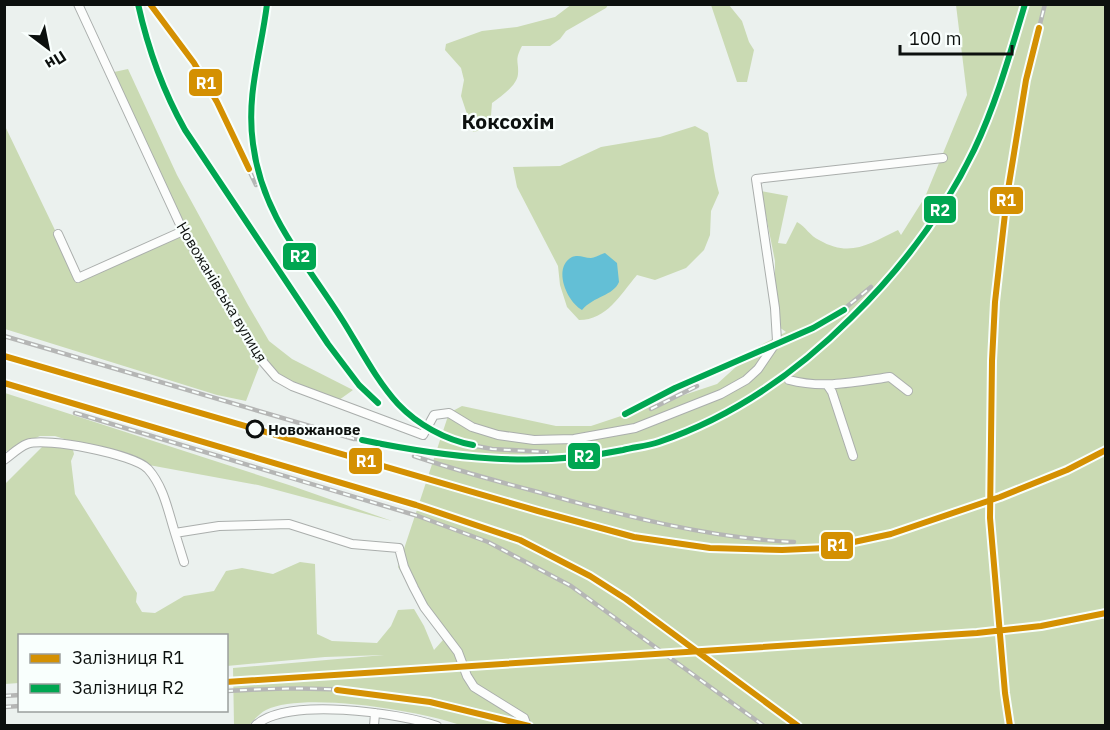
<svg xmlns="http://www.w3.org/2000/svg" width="1110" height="730" font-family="'IBM Plex Sans',sans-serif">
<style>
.green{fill:#cadab3}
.water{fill:#63bfd6}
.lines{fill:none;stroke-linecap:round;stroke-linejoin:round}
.minor-casing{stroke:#aaaeac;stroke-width:10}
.minor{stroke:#fcfdfc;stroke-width:8}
.rail-casing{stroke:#b5b6b5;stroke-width:4.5}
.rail{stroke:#f9fffd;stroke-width:2;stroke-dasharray:7;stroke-linecap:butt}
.rail-1-casing{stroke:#f9fffd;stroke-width:10}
.rail-2-casing{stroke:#f9fffd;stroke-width:10}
.rail-1{stroke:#d49002;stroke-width:6}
.rail-2{stroke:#00a651;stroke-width:6}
.stop-dot{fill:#f9fffd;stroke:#0c100e;stroke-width:3}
.labels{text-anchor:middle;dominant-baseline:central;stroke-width:4.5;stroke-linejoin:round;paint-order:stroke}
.street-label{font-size:15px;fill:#0c100e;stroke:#f9fffd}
.stop-label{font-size:15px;font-weight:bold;fill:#0c100e;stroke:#f9fffd;text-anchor:start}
.district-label{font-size:21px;font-weight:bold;fill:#0c100e;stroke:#f9fffd}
.line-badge{stroke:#f9fffd;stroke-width:2}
.badge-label{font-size:16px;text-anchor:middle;font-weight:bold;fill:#fff}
</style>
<rect width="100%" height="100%" fill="#ebf1ee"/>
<path class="green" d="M572,4L608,5L606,8L566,31L560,39L550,46H522C514,61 519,61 518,74C517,86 501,96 492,103L490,128L473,132L461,96L464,80L461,68L445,50L446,44L482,31L517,27L555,17Z
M711,5H729L742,21L749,42L754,50L747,82H737Z
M956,5H1105V725L463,726C422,711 304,691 266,710C260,713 254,720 249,725H234L233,668L384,655L325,657L227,666L226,636H20L19,683L5,684V484L44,445L72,446L74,454L71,461L75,494L137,593L136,602L142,612L155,613L184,596L214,591L226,571L242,568L273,574L300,562L315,564L317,634L332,641L377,643L391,626L398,610L414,609L424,626L434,650L443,640L398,567L449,413L462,406L556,426H591L717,384L759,346L786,332L779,327L775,303V261L761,191L788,196L778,243L786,244L797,222C806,227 810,236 819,240C850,258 869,244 898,230L901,235L925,197L967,95Z
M128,69L177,175L248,305L269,341L292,359L353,390L339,400L287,383L265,364L183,231L114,72Z
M4,124L78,278L181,237L259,367L246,401L217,395L5,329Z
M695,126L708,133C712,154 713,172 719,193L711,211L710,235L704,250L686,268L655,280L637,275C620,295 607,320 579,320L567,307L560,285L558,266L517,187L513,167L560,166L601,147L660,137Z
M5,393L292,486L392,521L258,485L138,463L55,436H40L5,452Z"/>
<path class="water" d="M605,253L617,263L619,282C613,296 594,296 582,310C567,302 552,268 572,257C579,254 584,258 591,258C595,258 601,254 605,253Z"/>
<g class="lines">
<g class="minor-casing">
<path id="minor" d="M78,4L183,231L258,356L276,377L292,386L423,435L434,415L449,413L472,427L498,435L534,440L574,439L635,428L721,394L746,380L758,369L777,341L775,308L756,179L943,158
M58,234L78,278L183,231
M789,380C823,389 855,382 890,377L908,391
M828,386L832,392L853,456
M4,460C11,455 19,447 27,444C46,437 134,454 148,469C164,487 168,511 175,533L219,526L289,524L352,544L399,548L404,567L414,588L424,607L458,652L467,676L474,687L524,718L527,726
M175,533L184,562
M255,726C285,696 400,713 437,726
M374,726L375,713"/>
</g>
<use href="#minor" class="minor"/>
<g class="rail-casing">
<path id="rail" d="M138,4C148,49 163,91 185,130L328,344L359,385L378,403
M150,4L194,63L217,102L256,185
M267,4L251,90L253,144L261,183L278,224L338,312L378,377L399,405L426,427L466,444L492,449L547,452
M4,336L354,439
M4,356L538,511L634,537L710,548L782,550L826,548L891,534L1000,497L1067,470L1106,450
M4,383L416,505L520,540L590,576L626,599L798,726
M651,409L697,386
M75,413L418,516L488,542L571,586L764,726
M625,414L675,388L813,328L833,318L871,287
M347,437C428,454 514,469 597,455C724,434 822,361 901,262C929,227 954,191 974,151C997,105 1010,54 1025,4
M414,456C455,470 496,481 538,492C621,515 707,538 794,542
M226,682L977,633L1041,626L1106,613
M226,691C264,689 303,687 341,690C404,695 467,709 529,726
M4,696L20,695
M4,707L20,706
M1010,726L1005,693L990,518L992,361L1000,248L1015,138L1026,80L1045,4"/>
</g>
<use href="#rail" class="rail"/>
<g class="rail-1-casing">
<path id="rail-1" d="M150,4L194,63L217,102L249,169
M4,356L538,511L634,537L710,548L782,550L826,548L891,534L1000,497L1067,470L1106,450
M4,383L416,505L520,540L590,576L626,599L798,726
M226,682L977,633L1041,626L1106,613
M337,690L430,702L529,726
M1010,726L1005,693L990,518L992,361L995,302L1007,196L1026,80L1039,28"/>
</g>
<g class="rail-2-casing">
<path id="rail-2" d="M138,4C148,49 163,91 185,130L328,344L359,385L378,403
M267,4C261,53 246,94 253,144C262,216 306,262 343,321C360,348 376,380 398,404C417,424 445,440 473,445
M625,414L675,388L813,328L844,310
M362,440C448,458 537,468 623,450C635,447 647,446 659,442C733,417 796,373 851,318C900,270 944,212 974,150C996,104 1010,54 1025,4"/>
</g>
<use href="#rail-1" class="rail-1"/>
<use href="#rail-2" class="rail-2"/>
</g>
<circle class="stop-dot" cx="255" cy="429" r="8"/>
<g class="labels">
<g class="street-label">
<text transform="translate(222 292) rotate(59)">Новожанівська вулиця</text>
</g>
<g class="stop-label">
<text x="268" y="429">Новожанове</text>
</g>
<g class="district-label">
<text x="508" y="121">Коксохім</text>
</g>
</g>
<g class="line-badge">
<rect x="188" y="68" width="35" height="29" rx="6" fill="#d49002"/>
<rect x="989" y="186" width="35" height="29" rx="6" fill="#d49002"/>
<rect x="923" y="195" width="34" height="29" rx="6" fill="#00a651"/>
<rect x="282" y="242" width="35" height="29" rx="6" fill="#00a651"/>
<rect x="567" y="442" width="34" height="28" rx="6" fill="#00a651"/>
<rect x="348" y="447" width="35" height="28" rx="6" fill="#d49002"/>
<rect x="820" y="531" width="34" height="29" rx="6" fill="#d49002"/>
</g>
<g class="badge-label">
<text x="206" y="89">R1</text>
<text x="1006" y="206">R1</text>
<text x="940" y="216">R2</text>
<text x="300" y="262">R2</text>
<text x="584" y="462">R2</text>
<text x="366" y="467">R1</text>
<text x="837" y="551">R1</text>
</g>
<rect width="1110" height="730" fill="none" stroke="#0c100e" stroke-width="12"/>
<rect x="18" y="634" width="210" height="78" fill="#f9fffd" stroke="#9a9f9d" stroke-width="1.5"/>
<rect x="30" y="654" width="30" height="9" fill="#d49002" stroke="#9a9f9d" stroke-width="1.5"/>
<text x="72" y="664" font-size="18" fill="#0c100e">Залізниця R1</text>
<rect x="30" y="684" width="30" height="9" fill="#00a651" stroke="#9a9f9d" stroke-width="1.5"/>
<text x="72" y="694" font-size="18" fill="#0c100e">Залізниця R2</text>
<g transform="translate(48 48) rotate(148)" stroke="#f9fffd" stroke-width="4.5" paint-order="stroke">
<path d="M0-4.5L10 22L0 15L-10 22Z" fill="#0c100e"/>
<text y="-9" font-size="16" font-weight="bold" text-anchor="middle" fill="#0c100e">Пн</text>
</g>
<path d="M900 45v9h112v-9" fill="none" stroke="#0c100e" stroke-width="3"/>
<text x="909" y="45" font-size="18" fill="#0c100e" stroke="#f9fffd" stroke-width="4.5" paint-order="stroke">100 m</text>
</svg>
